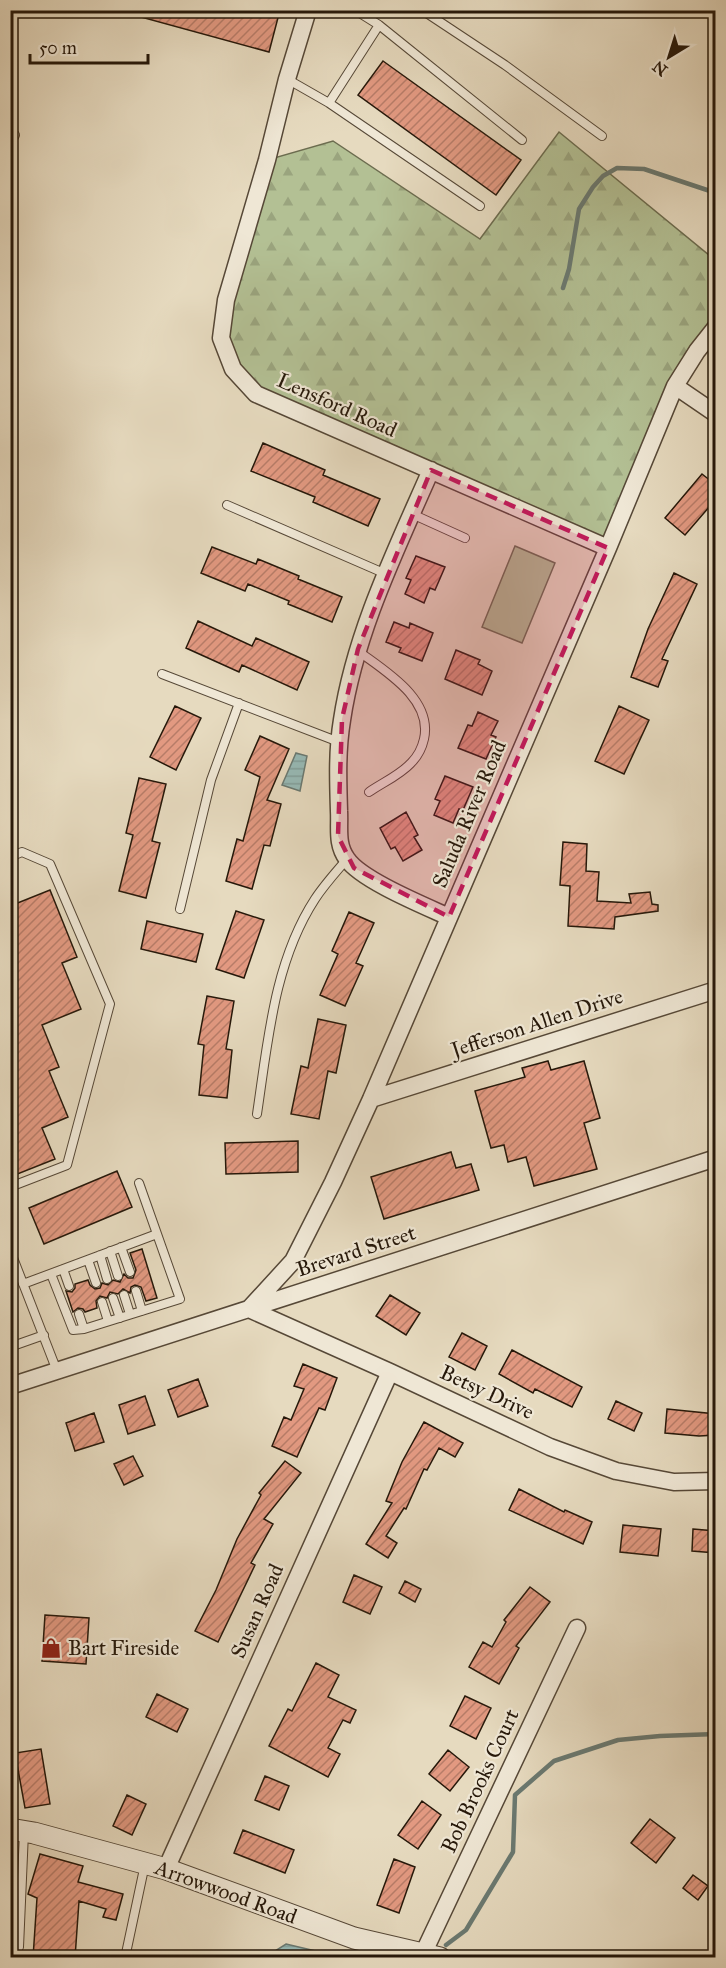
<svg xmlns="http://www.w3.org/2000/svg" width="726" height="1968" font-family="'IM FELL Great Primer',serif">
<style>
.forest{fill:url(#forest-firs);stroke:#6c6c4f;stroke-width:1.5}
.green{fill:#b3c094;stroke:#6c6c4f;stroke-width:1.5}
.water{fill:url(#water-rules);stroke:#6a7971;stroke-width:1.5}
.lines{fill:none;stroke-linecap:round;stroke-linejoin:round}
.stream{stroke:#6a7971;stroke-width:4.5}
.building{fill:url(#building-hatch);stroke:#26180a;stroke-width:1.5}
.service-casing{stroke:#564837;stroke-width:10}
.minor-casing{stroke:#564837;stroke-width:19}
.tertiary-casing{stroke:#564837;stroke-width:23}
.service{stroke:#efe7d5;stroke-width:8}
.minor{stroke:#efe7d5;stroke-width:16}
.tertiary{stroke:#efe7d5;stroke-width:21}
.marked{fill:#c2185b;fill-opacity:0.2;stroke:#c2185b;stroke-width:4.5;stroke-dasharray:12 8;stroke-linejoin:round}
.labels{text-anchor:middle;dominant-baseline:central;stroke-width:4.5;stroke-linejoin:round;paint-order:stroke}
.street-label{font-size:21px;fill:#26180a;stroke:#efe7d5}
.poi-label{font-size:21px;fill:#26180a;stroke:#efe7d5;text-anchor:start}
</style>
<defs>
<pattern id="forest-firs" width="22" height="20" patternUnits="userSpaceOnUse" patternTransform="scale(1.5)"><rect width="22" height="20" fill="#b3c094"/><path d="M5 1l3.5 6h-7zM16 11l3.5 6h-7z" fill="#9aa47e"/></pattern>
<pattern id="water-rules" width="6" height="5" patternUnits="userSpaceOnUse" patternTransform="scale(1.5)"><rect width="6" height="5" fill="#97bab6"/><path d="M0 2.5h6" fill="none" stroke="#829f9b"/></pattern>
<pattern id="building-hatch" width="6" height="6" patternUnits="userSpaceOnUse" patternTransform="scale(1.5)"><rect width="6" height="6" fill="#e29981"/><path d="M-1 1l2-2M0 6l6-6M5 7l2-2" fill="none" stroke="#b77c68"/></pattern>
</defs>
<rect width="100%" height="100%" fill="#e6dabf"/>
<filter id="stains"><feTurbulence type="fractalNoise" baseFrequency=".00333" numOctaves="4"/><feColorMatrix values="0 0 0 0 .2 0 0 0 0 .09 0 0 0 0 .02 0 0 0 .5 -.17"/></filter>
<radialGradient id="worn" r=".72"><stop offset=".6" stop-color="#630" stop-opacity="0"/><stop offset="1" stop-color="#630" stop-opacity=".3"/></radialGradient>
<path class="forest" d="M559,132L715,260V327L697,351L608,548L256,394L221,338L267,160L333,141L480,239Z"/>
<path class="green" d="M515,546L555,563L522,643L482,627Z"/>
<path class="water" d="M296,753L307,756L300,791L282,785Z
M286,1944L341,1957H273L275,1951Z"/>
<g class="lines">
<path class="stream" d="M563,288L569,269L579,209L593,187L603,176L617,168L644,169L716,193
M446,1945L466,1930L513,1852L515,1795L554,1761L618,1740L660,1736L716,1734"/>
</g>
<path class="building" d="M131,10H280L269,52L130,14Z
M383,61L521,160L496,195L358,95Z
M263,443L325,470L323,475L380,499L368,526L313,502L315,497L251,471Z
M702,474L716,485V499L685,535L665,518Z
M212,547L256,564L258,559L299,576L298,579L342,597L332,622L288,604L289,601L248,584L245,591L201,573Z
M416,556L445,567L435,590L430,588L424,603L405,594L411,580L406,578Z
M674,573L697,584L662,659L668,661L658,687L631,677L648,629Z
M198,621L252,646L256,638L309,662L297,690L242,665L239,672L186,648Z
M394,622L409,628L410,623L433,633L422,661L399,652L401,648L386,642Z
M456,650L480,660L478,664L492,671L482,695L445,679Z
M175,706L201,718L176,770L150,757Z
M619,706L649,720L624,774L595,761Z
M478,712L498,721L491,735L496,737L486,759L458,748L468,725L472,726Z
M260,736L289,749L267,800L281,804L270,846L264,845L252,889L226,881L237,839L243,841L260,777L245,770Z
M445,776L473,787L463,810L459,809L453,823L434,815L440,801L435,799Z
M139,778L166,784L152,841L160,843L146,898L119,891L133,835L126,833Z
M406,812L418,835L414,837L422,850L403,861L395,847L391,849L380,828Z
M563,842L587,844L586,871L599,872L597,901L631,903L629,894L650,892L652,904L658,905V911L615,917L614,929L568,926L570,886L560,885Z
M50,890L77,957L62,963L81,1009L42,1025L59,1067L49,1071L68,1117L42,1128L55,1159L10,1177V906Z
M236,911L264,920L244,978L216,969Z
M349,912L374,923L356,963L363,966L345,1006L320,995L338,954L332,951Z
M147,921L203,934L196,962L141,949Z
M207,996L234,1001L226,1049L232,1050L227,1098L199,1095L204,1045L198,1044Z
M318,1019L346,1025L336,1073L328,1071L319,1119L291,1114L301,1066L308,1068Z
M548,1061L551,1070L584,1061L600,1118L584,1123L597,1169L534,1186L526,1157L508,1162L504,1145L491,1148L475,1091L525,1077L522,1068Z
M298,1141V1172L226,1174L225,1143Z
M451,1152L456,1168L471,1164L479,1190L384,1219L371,1177Z
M117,1171L132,1207L44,1244L29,1208Z
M142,1249L157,1298L146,1301L141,1287L135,1285L131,1287L130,1293L123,1289L118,1294L110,1292L107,1298L100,1296L96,1301L97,1308L85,1312L83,1309L78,1308L73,1312L66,1291L72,1292L75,1288V1284L88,1280L90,1285L95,1289L100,1288L102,1283L108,1285L113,1280L120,1282L124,1274L128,1278H133L136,1270L130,1253Z
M390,1295L420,1313L406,1335L376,1316Z
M462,1333L487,1346L475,1370L449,1357Z
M512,1350L582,1387L572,1407L535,1389L533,1393L499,1374Z
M303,1364L337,1378L325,1410L319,1408L297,1457L272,1446L284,1417L291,1420L304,1389L294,1386Z
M198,1379L208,1406L178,1417L168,1390Z
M145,1396L155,1425L128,1434L119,1405Z
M616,1401L642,1413L634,1431L608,1419Z
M667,1409L716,1414V1435L699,1436L665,1433Z
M94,1413L104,1442L75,1451L66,1423Z
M424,1422L463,1443L455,1457L439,1448L427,1470L424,1469L406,1509L404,1508L386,1536L397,1543L388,1558L366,1544L392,1503L386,1501L402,1462Z
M133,1456L143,1476L124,1485L114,1464Z
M285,1461L301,1473L264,1519L273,1524L251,1563L255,1565L218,1642L195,1631L216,1590L237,1539L261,1495L259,1493Z
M519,1489L564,1512L565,1510L592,1522L583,1544L509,1510Z
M623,1525L661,1529L658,1556L620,1552Z
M693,1529L716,1531V1553L692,1551Z
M354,1575L382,1587L370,1614L343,1602Z
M405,1581L421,1589L415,1602L399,1593Z
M530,1587L550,1602L516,1646L519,1648L499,1684L469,1667L483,1642L492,1647L506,1622L504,1620Z
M45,1615L89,1618L86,1664L42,1661Z
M316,1663L339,1675L328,1697L356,1710L350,1723L343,1720L328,1748L340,1754L328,1777L269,1746L288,1709L292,1711Z
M157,1694L188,1709L177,1732L146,1717Z
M465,1696L491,1708L476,1739L450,1726Z
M41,1749L50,1804L25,1808L15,1753Z
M448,1750L469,1767L450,1791L429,1774Z
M265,1776L289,1786L279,1810L255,1800Z
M127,1795L146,1804L132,1835L113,1826Z
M422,1801L441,1815L418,1849L398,1835Z
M650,1819L675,1838L656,1863L631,1843Z
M243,1830L294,1850L285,1873L234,1853Z
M40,1854L83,1866L78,1882L123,1894L116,1920L103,1917L106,1909L79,1901L75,1958H33L37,1898L28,1894Z
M394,1859L415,1867L399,1913L377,1905Z
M693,1875L708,1886L698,1900L683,1888Z"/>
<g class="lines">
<g class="service-casing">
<path id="service" d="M422,10L505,65L602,136
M379,25L522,140
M287,79L329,103L480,206
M329,103L379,25L355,10
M10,133L15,135L10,145
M227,505L386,574
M412,514L465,538
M358,651C385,671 433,699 424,739C422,748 418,756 411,763C400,775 382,783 369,792
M162,674L339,742
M10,857L22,852L50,864L110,1004L67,1165L10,1187
M180,909L211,780L239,703
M257,1114C268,1041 274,962 315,899C324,885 336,872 347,859
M121,1247L130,1272
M10,1250L57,1371
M110,1251L118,1276
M100,1255L107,1279
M88,1260L96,1283
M63,1269L69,1286
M51,1274L73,1330L84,1329L180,1299L139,1183
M23,1284L157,1234
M136,1291L142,1311
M124,1295L130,1314
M113,1298L120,1318
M102,1302L108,1321
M79,1314L84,1329
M10,1347L44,1335
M10,1946L19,1947L24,1832
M125,1958L145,1864"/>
</g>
<g class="minor-casing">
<path id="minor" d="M308,10L287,79L267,160L226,300L221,338L233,369L256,394L608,548
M716,327L697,351L675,386L608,548L371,1099L333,1182L293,1261L249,1309L390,1372L550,1447L616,1471L674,1482L716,1481
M675,386L716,414
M431,470C396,550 355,633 342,720C337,750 338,780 339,811C340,828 336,844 347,859C361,880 425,906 449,917
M371,1099L716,990
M10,1386L716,1158
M166,1869L390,1372
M423,1954L577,1628"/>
</g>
<g class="tertiary-casing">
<path id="tertiary" d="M10,1829L34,1833L166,1869L354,1938L440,1958"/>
</g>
<use href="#service" class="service"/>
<use href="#minor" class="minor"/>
<use href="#tertiary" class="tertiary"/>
</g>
<path class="marked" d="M431,470L608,548L449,917L354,868L338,836L342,719L358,649Z"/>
<defs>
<g id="shop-bare" transform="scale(1.62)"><path d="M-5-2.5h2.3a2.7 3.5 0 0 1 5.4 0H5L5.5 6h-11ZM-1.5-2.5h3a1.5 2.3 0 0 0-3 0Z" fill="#8f2418" stroke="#efe7d5" stroke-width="2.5" paint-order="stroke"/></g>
</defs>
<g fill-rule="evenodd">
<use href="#shop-bare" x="51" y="1648"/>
</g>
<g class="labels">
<g class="street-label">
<text transform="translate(337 405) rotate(24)">Lensford Road</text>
<text transform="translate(469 814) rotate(-67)">Saluda River Road</text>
<text transform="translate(537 1023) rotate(-18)">Jefferson Allen Drive</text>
<text transform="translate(356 1251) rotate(-18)">Brevard Street</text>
<text transform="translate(487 1392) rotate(25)">Betsy Drive</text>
<text transform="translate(257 1611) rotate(-66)">Susan Road</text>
<text transform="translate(480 1781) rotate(-65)">Bob Brooks Court</text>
<text transform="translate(226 1892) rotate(20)">Arrowwood Road</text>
</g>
<g class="poi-label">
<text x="68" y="1648">Bart Fireside</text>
</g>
</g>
<rect width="726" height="1968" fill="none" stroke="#e6dabf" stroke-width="36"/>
<rect x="12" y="12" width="702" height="1944" fill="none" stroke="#26180a" stroke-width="3"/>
<rect x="18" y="18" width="690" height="1932" fill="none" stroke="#26180a" stroke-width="1.5"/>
<g transform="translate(669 57) rotate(218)" stroke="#efe7d5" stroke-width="4.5" paint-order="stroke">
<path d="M0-4.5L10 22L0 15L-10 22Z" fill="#26180a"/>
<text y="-9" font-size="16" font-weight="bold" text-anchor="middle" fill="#26180a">N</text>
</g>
<path d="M30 54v9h118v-9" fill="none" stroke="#26180a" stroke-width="3"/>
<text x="39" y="54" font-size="18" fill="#26180a" stroke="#efe7d5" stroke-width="4.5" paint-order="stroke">50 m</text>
<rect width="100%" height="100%" filter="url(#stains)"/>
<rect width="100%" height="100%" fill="url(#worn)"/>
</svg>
